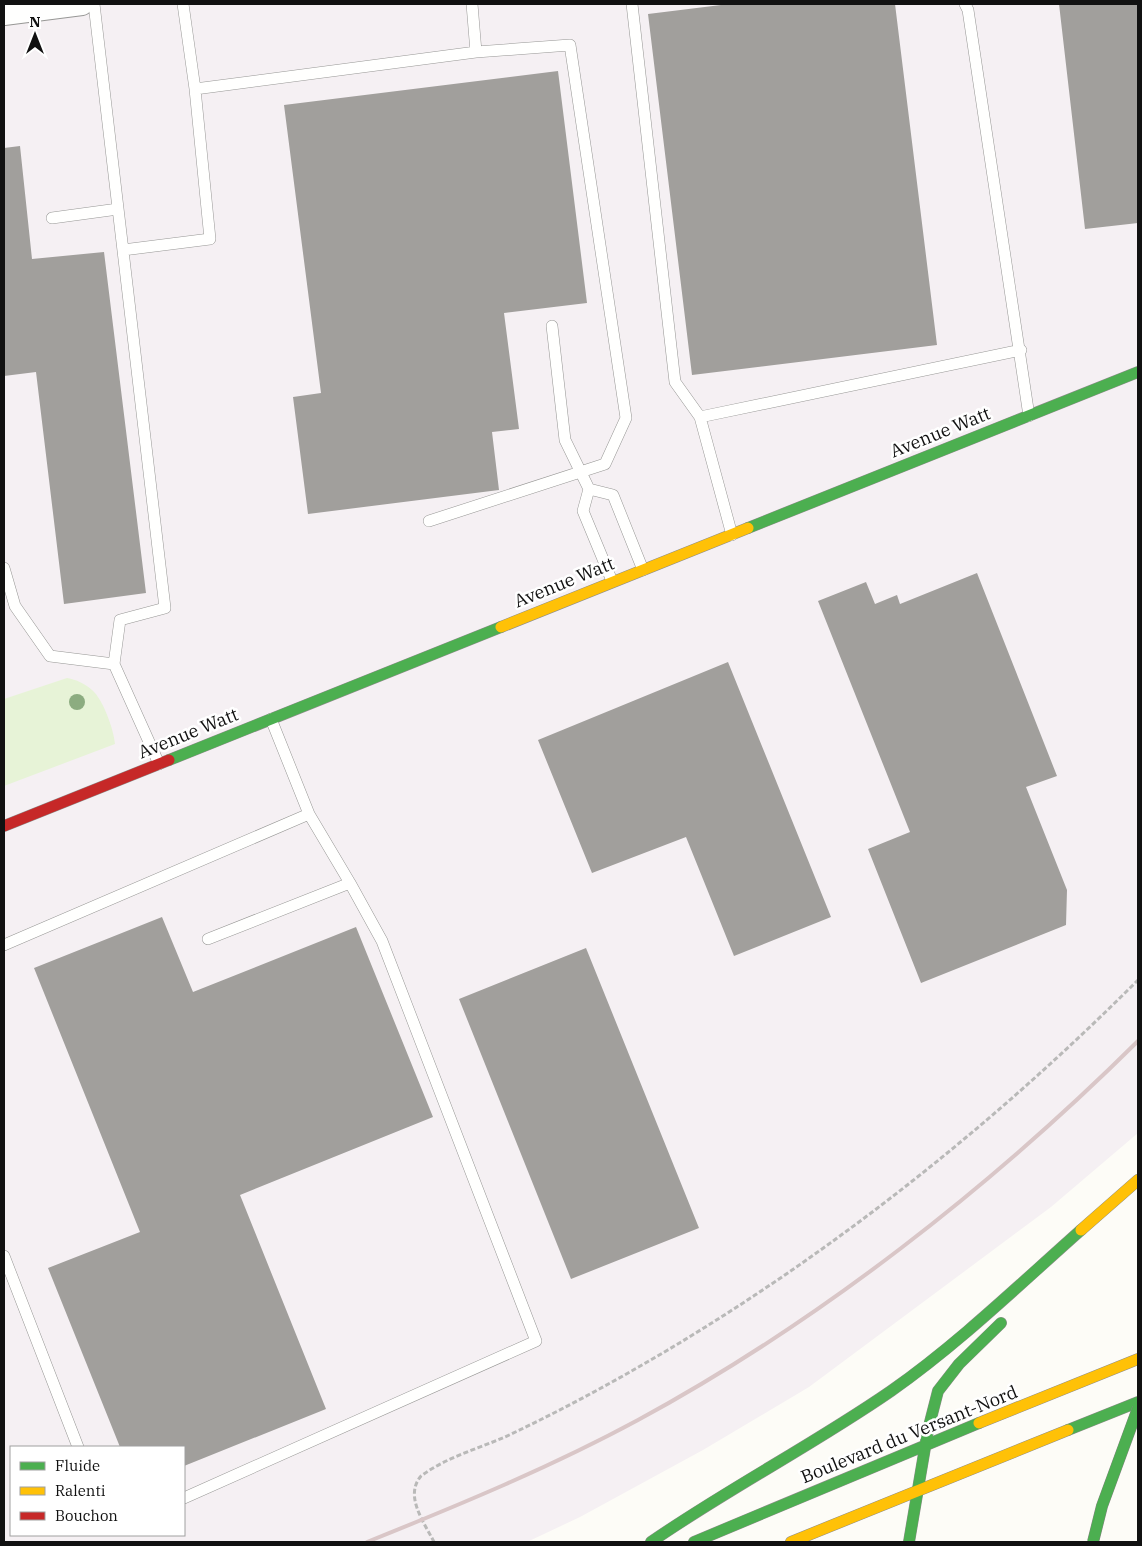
<svg xmlns="http://www.w3.org/2000/svg" width="1142" height="1546" font-family="'IBM Plex Serif',serif">
<style>
.industrial{fill:#f5f0f3;fill-rule:evenodd}
.green{fill:#e7f3d7}
.building{fill:#a19f9c}
.lines{fill:none;stroke-linecap:round;stroke-linejoin:round}
.lane-casing{stroke:#979795;stroke-width:12}
.street-casing{stroke:#979795;stroke-width:24}
.fast-casing{stroke:#8e8d8b;stroke-width:12}
.slow-casing{stroke:#8e8d8b;stroke-width:12}
.jam-casing{stroke:#8e8d8b;stroke-width:12}
.path{stroke:#b9b9b8;stroke-width:3;stroke-dasharray:5 2.5;stroke-linecap:butt}
.lane{stroke:#fffffe;stroke-width:11}
.street{stroke:#fffffe;stroke-width:22}
.fast{stroke:#4caf50;stroke-width:11}
.slow{stroke:#ffc107;stroke-width:11}
.jam{stroke:#c62828;stroke-width:11}
.rail{stroke:#d9c6c7;stroke-width:4}
.fast-bridge-casing{stroke:#858482;stroke-width:12;stroke-linecap:butt}
.fast-bridge{stroke:#4caf50;stroke-width:11}
.tree{fill:#8cac80}
.labels{text-anchor:middle;dominant-baseline:central;stroke-width:5;stroke-linejoin:round;paint-order:stroke}
.street-label{font-size:18px;fill:#111;stroke:#fff}
</style>
<rect width="100%" height="100%" fill="#fdfcf7"/>
<path class="industrial" d="M4,4H1138V1133L1051,1207L809,1387L703,1450L580,1517L527,1542H4ZM11,1447H184V1535H11Z"/>
<path class="green" d="M67,678C77,680 84,683 92,690C103,699 114,730 115,744L4,786V699Z"/>
<path class="building" d="M729,4H895L937,345L692,375L648,14Z
M1059,4H1138V223L1085,229Z
M558,71L587,303L504,313L519,429L492,432L499,490L308,514L293,397L321,393L284,105Z
M20,146L32,259L104,252L146,593L64,604L36,372L4,376V148Z
M977,573L1057,776L1026,787L1067,890L1066,925L921,983L868,849L910,832L818,601L866,582L875,604L897,595L900,604Z
M728,662L831,917L734,956L686,837L592,873L538,740Z
M162,917L193,992L356,927L433,1117L240,1195L326,1409L184,1466V1447H120L48,1268L140,1232L34,968Z
M586,948L699,1228L571,1279L459,999Z"/>
<g class="lines">
<g class="lane-casing">
<path id="lane" d="M94,4L165,608L120,620L114,664
M632,4L675,382L700,417
M965,4L968,10L1029,416
M195,89L476,52L472,4
M52,218L118,209
M123,250L210,239L195,89L183,4
M552,326L565,440L589,489
M429,521L605,464L626,418L570,45L476,52
M732,535L700,417L1021,350
M4,568L15,606L50,656L114,664L159,764
M612,581L583,511L589,489L613,495L643,570
M208,939L350,883L309,814
M4,945L309,814L271,719
M4,1256L78,1447
M184,1498L536,1341L382,941L350,883"/>
</g>
<g class="street-casing">
<path id="street" d="M4,14L82,4"/>
</g>
<g class="fast-casing">
<path id="fast" d="M748,528L1138,372
M169,760L501,627
M1068,1430L1138,1402
M651,1542C729,1488 813,1445 891,1391C958,1344 1019,1285 1081,1230
M694,1542L979,1423
M909,1542L928,1430L938,1391L959,1364L1001,1323"/>
</g>
<g class="slow-casing">
<path id="slow" d="M501,627L748,528
M1081,1230L1138,1180
M979,1423L1138,1359
M791,1542L1068,1430"/>
</g>
<g class="jam-casing">
<path id="jam" d="M4,826L169,760"/>
</g>
<path class="path" d="M434,1542C424,1522 404,1496 421,1476C445,1458 477,1449 505,1437C558,1412 610,1384 661,1354C835,1251 995,1123 1138,980"/>
<use href="#lane" class="lane"/>
<use href="#street" class="street"/>
<use href="#fast" class="fast"/>
<use href="#slow" class="slow"/>
<use href="#jam" class="jam"/>
<path class="rail" d="M367,1542C459,1505 551,1467 638,1420C819,1322 993,1185 1138,1041"/>
<g class="fast-bridge-casing">
<path id="fast-bridge" d="M1093,1542L1102,1506L1138,1408"/>
</g>
<use href="#fast-bridge" class="fast-bridge"/>
</g>
<circle class="tree" cx="77" cy="702" r="8"/>
<g class="labels">
<g class="street-label">
<text transform="translate(940 432) rotate(-22)">Avenue Watt</text>
<text transform="translate(564 582) rotate(-22)">Avenue Watt</text>
<text transform="translate(188 733) rotate(-22)">Avenue Watt</text>
<text transform="translate(909 1434) rotate(-22)">Boulevard du Versant-Nord</text>
</g>
</g>
<rect width="1142" height="1546" fill="none" stroke="#111111" stroke-width="10"/>
<rect x="10" y="1446" width="175" height="90" fill="#ffffff" stroke="#a0a0a0"/>
<rect x="20" y="1462" width="25" height="8" fill="#4caf50" stroke="#a0a0a0"/>
<text x="55" y="1471" font-size="15" fill="#111111">Fluide</text>
<rect x="20" y="1487" width="25" height="8" fill="#ffc107" stroke="#a0a0a0"/>
<text x="55" y="1496" font-size="15" fill="#111111">Ralenti</text>
<rect x="20" y="1512" width="25" height="8" fill="#c62828" stroke="#a0a0a0"/>
<text x="55" y="1521" font-size="15" fill="#111111">Bouchon</text>
<g transform="translate(35 35)" stroke="#ffffff" stroke-width="4" paint-order="stroke">
<path d="M0-4L9 19L0 12L-9 19Z" fill="#111111"/>
<text y="-8" font-size="14" font-weight="bold" text-anchor="middle" fill="#111111">N</text>
</g>
</svg>
